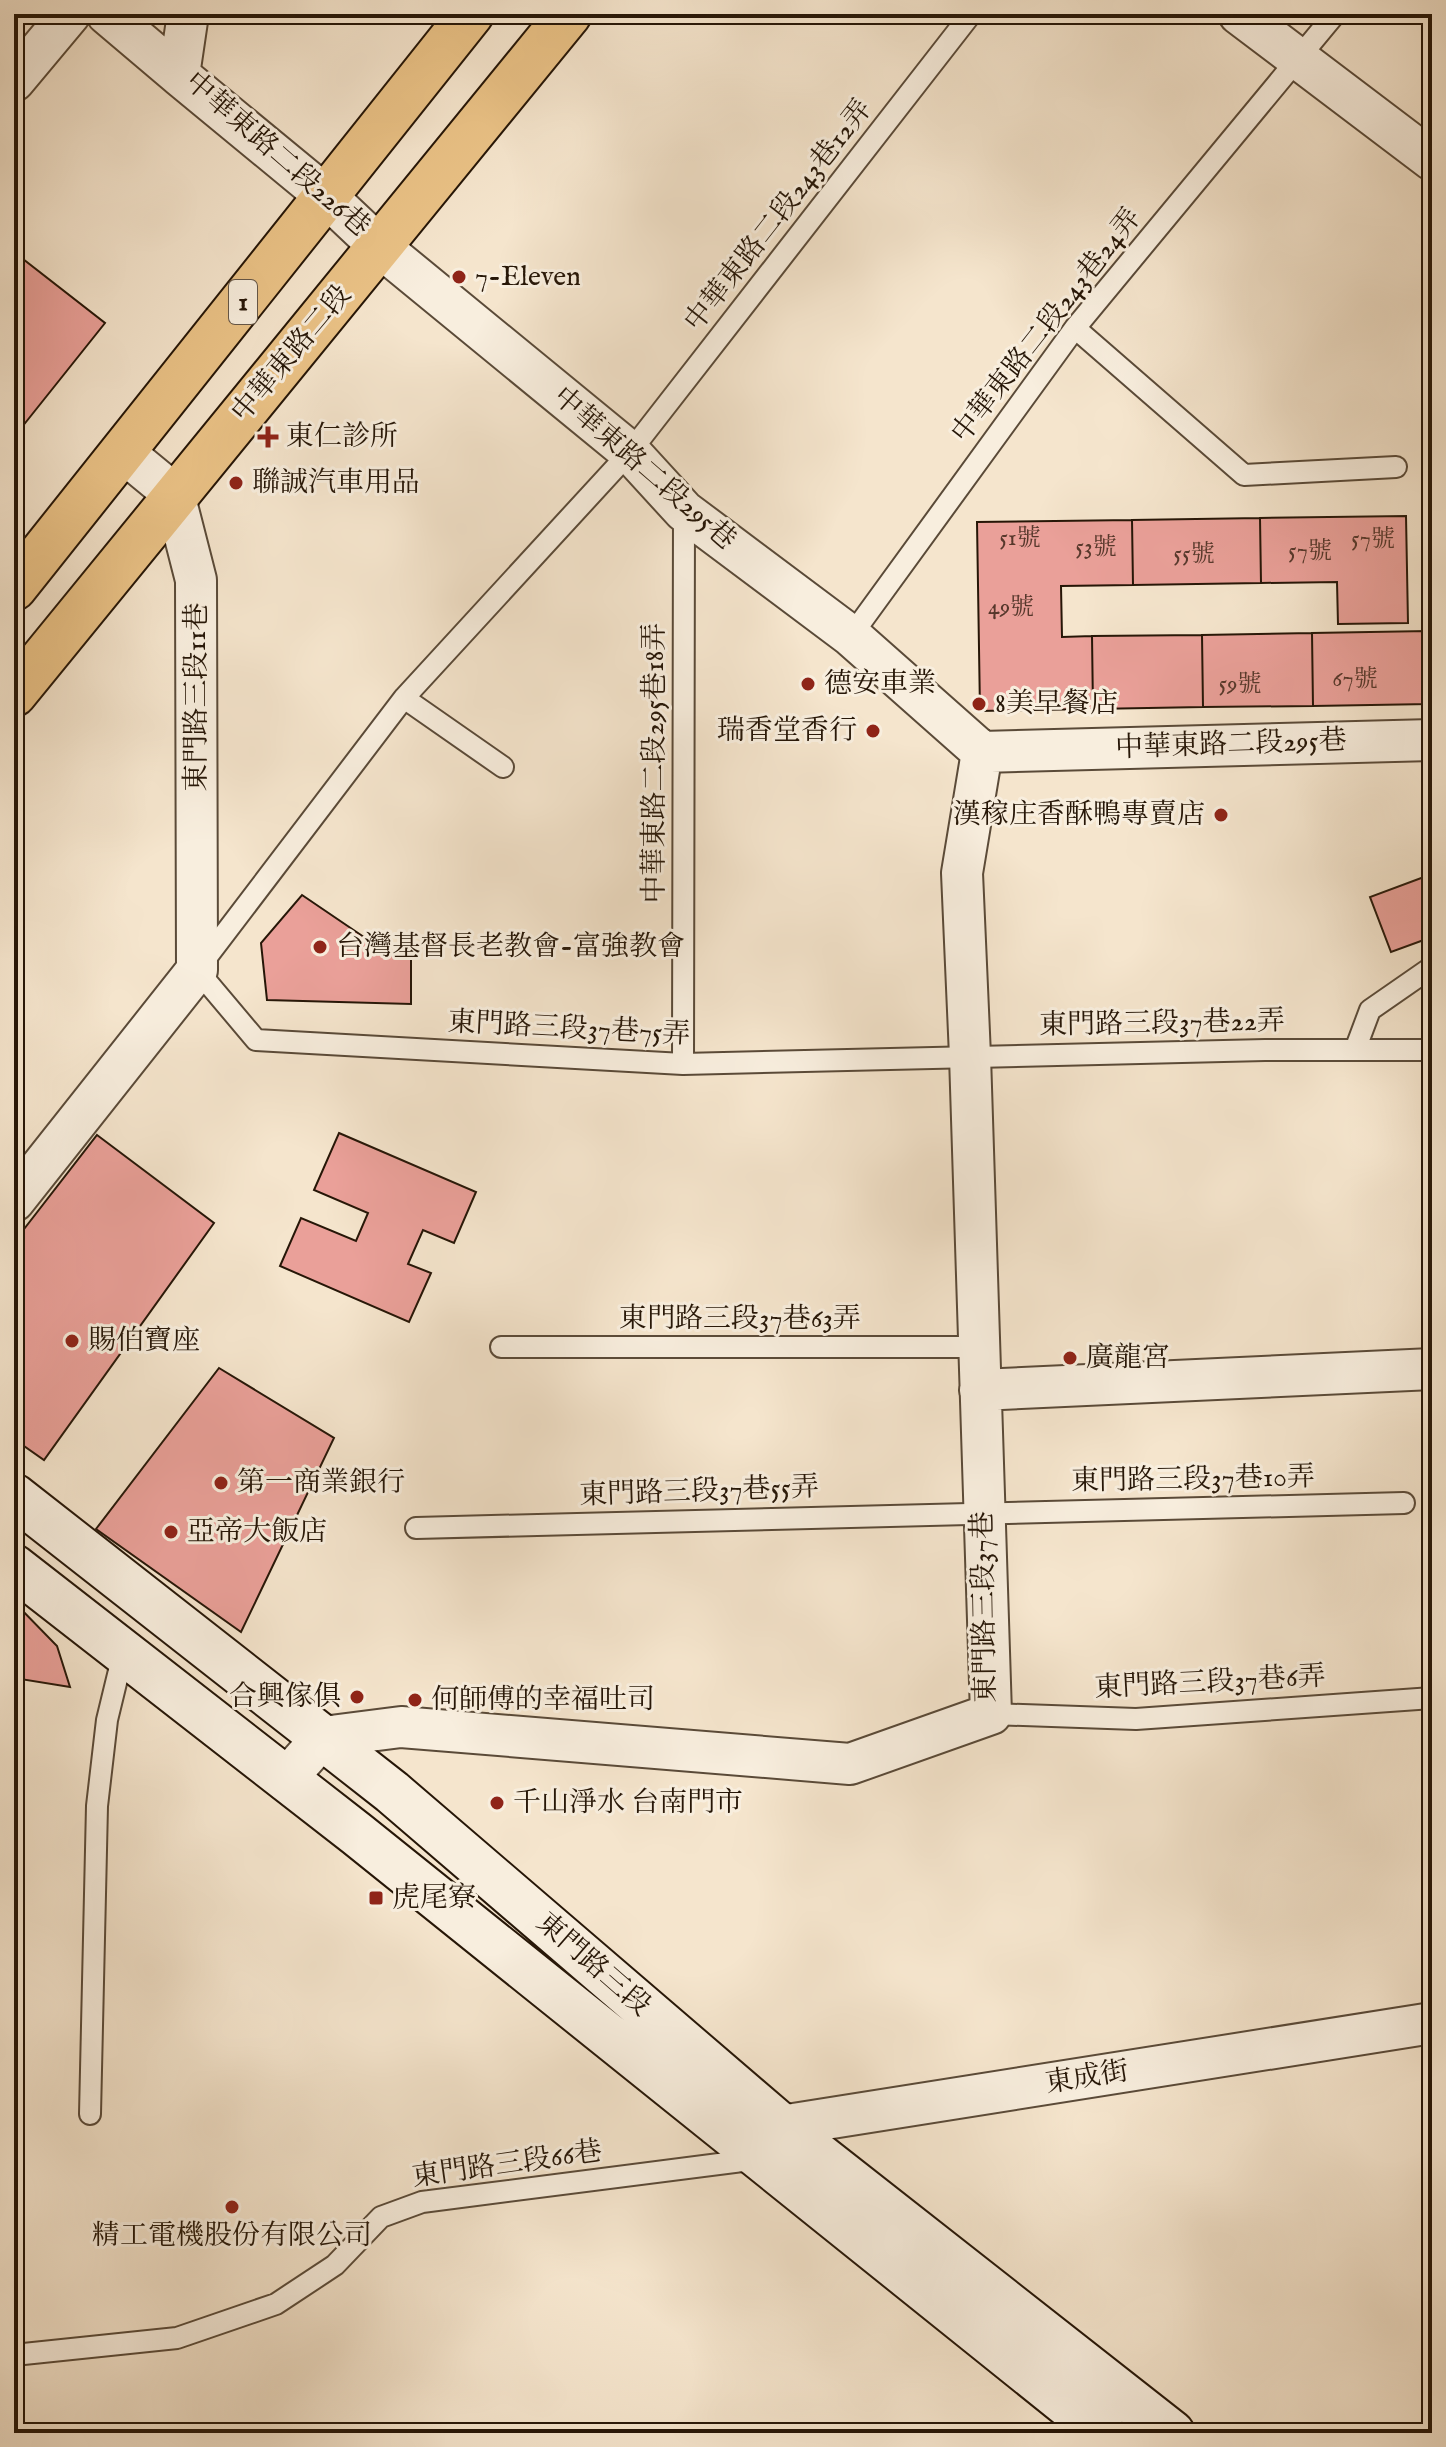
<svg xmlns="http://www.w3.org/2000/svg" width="1446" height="2447" font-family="'IM FELL English','Noto Serif TC',serif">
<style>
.building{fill:#eaa099;stroke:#261607;stroke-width:2}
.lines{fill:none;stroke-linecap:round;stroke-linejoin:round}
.lane-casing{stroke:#5a4a38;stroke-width:24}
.street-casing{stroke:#5a4a38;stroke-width:44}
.secondary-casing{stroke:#261607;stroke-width:48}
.primary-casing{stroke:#261607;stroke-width:48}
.lane{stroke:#f8eede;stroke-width:20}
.street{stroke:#f8eede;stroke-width:40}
.secondary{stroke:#f8eede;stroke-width:44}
.primary{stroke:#eac286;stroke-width:44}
.poi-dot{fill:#8f2418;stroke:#f8eede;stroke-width:3}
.labels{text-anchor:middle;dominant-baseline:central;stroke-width:6;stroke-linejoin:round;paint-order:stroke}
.number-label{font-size:24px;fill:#57382c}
.shield{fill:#f8eede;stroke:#655748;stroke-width:2}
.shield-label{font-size:26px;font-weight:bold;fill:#261607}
.street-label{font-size:28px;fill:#261607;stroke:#f8eede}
.poi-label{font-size:28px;fill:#261607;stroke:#f8eede;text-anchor:start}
</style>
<rect width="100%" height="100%" fill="#f5e5cd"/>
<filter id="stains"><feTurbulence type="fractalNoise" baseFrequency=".0025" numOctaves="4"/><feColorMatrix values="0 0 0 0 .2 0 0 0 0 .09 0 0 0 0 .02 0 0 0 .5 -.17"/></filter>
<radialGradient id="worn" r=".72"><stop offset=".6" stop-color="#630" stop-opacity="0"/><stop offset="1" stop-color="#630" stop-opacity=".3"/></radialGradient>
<path class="building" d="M14,252L105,323L14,437Z
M1406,516L1408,623L1338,624L1337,582L1261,583L1260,518Z
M1260,518L1261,583L1133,585L1132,520Z
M1132,520L1133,585L1061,586L1062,637L1092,636L1093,709L980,711L977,522Z
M1428,631L1429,704L1313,706L1312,633Z
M1312,633L1313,706L1203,707L1202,635Z
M1202,635L1203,707L1093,709L1092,636Z
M1432,874V937L1391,952L1370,897Z
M302,895L386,952L411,953V1004L267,1000L261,943Z
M339,1133L476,1192L454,1243L423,1230L408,1264L431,1273L409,1322L280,1266L301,1218L356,1241L368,1213L314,1190Z
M97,1135L214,1223L44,1460L14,1439V1242Z
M219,1368L334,1438L241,1632L96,1529Z
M14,1602L57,1646L70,1687L14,1678Z
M991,2427L992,2433H851Z"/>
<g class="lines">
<g class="lane-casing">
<path id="lane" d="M971,14L630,452L404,698L197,970L256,1040L683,1064L1265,1050H1432
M1075,328L1244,475L1396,467
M851,636L1075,328L1335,14
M404,698L503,767
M1355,1050L1370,1010L1432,967
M683,1064L684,511
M501,1347H978
M416,1528L1404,1503
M991,1714L1136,1719L1432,1698
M90,2114L97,1806L107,1720L123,1654
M14,2355L177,2338L276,2304L335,2265L381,2217L422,2202L758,2159"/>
</g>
<g class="street-casing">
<path id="street" d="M107,14L179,75
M188,14L179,75L327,197L380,247L630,452L684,511L851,636L982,752L962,873L970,1056L991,1714L850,1764L401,1727L323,1737L285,1780
M1239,14L1432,160
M14,81L70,14
M982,752L1432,740
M14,1201L197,970L196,580L174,494L123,452
M980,1390L1432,1369
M768,2146L781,2126L1432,2023"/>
</g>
<g class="secondary-casing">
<path id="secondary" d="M14,1496L392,1792L781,2126L1172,2433
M14,1567L357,1834L1103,2433"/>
</g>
<g class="primary-casing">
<path id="primary" d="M14,588L471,14
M14,694L569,14"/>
</g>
<use href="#lane" class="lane"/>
<use href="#street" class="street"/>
<use href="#secondary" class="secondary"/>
<use href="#primary" class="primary"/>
</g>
<g class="poi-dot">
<circle cx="459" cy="277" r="8"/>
<path d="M264 425h8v8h8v8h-8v8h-8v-8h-8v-8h8z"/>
<circle cx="236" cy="483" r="8"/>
<circle cx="808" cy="684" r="8"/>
<circle cx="979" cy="704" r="8"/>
<circle cx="873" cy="731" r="8"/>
<circle cx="1221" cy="815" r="8"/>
<circle cx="320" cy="947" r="8"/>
<circle cx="72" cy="1341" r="8"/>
<circle cx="1070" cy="1358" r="8"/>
<circle cx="221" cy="1483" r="8"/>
<circle cx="171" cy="1532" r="8"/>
<circle cx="357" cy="1697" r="8"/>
<circle cx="415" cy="1700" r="8"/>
<circle cx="497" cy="1803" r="8"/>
<rect x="368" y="1890" width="16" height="16" rx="4"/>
<circle cx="232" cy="2207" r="8"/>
</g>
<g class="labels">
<g class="number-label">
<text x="1020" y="538">51號</text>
<text x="1373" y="539">57號</text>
<text x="1096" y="547">53號</text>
<text x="1310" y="551">57號</text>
<text x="1194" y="554">55號</text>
<text x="1011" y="607">49號</text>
<text x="1355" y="679">67號</text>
<text x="1240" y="684">59號</text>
</g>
<rect class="shield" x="229" y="280" width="28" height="44" rx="6"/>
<g class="shield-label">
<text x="243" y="302">1</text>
</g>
<g class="street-label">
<text transform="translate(277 155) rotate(41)">中華東路二段226巷</text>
<text transform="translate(779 216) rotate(-52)">中華東路二段243巷12弄</text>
<text transform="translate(1047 326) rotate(-52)">中華東路二段243巷24弄</text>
<text transform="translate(292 354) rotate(-50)">中華東路二段</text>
<text transform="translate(644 469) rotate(41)">中華東路二段295巷</text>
<text transform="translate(197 697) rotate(-90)">東門路三段11巷</text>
<text transform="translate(1231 745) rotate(-2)">中華東路二段295巷</text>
<text transform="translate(655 763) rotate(-90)">中華東路二段295巷18弄</text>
<text transform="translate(1162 1024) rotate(-1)">東門路三段37巷22弄</text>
<text transform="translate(569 1029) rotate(3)">東門路三段37巷75弄</text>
<text x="740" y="1319">東門路三段37巷63弄</text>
<text transform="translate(1193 1480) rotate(-1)">東門路三段37巷10弄</text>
<text transform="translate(699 1492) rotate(-2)">東門路三段37巷55弄</text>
<text transform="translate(985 1607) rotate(-91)">東門路三段37巷</text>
<text transform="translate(1210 1683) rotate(-3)">東門路三段37巷6弄</text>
<text transform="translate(593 1965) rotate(41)">東門路三段</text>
<text transform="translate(1087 2078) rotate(-9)">東成街</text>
<text transform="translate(507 2165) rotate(-8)">東門路三段66巷</text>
</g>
<g class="poi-label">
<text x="475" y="277">7-Eleven</text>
<text x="286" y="437">東仁診所</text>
<text x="252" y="483">聯誠汽車用品</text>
<text x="824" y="684">德安車業</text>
<text x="995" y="704">8美早餐店</text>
<text x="857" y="731" text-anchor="end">瑞香堂香行</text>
<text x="1205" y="815" text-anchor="end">漢稼庄香酥鴨專賣店</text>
<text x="336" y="947">台灣基督長老教會-富強教會</text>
<text x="88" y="1341">賜伯寶座</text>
<text x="1086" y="1358">廣龍宮</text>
<text x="237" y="1483">第一商業銀行</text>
<text x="187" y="1532">亞帝大飯店</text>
<text x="341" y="1697" text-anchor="end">合興傢俱</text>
<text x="431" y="1700">何師傅的幸福吐司</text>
<text x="513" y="1803">千山淨水 台南門市</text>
<text x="392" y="1898">虎尾寮</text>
<text x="232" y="2236" text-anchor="middle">精工電機股份有限公司</text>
</g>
</g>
<rect width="1446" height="2447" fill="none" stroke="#f5e5cd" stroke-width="48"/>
<rect x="16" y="16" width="1414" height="2415" fill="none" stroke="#261607" stroke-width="4"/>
<rect x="24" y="24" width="1398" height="2399" fill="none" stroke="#261607" stroke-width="2"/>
<rect width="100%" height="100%" filter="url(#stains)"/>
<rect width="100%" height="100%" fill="url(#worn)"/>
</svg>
